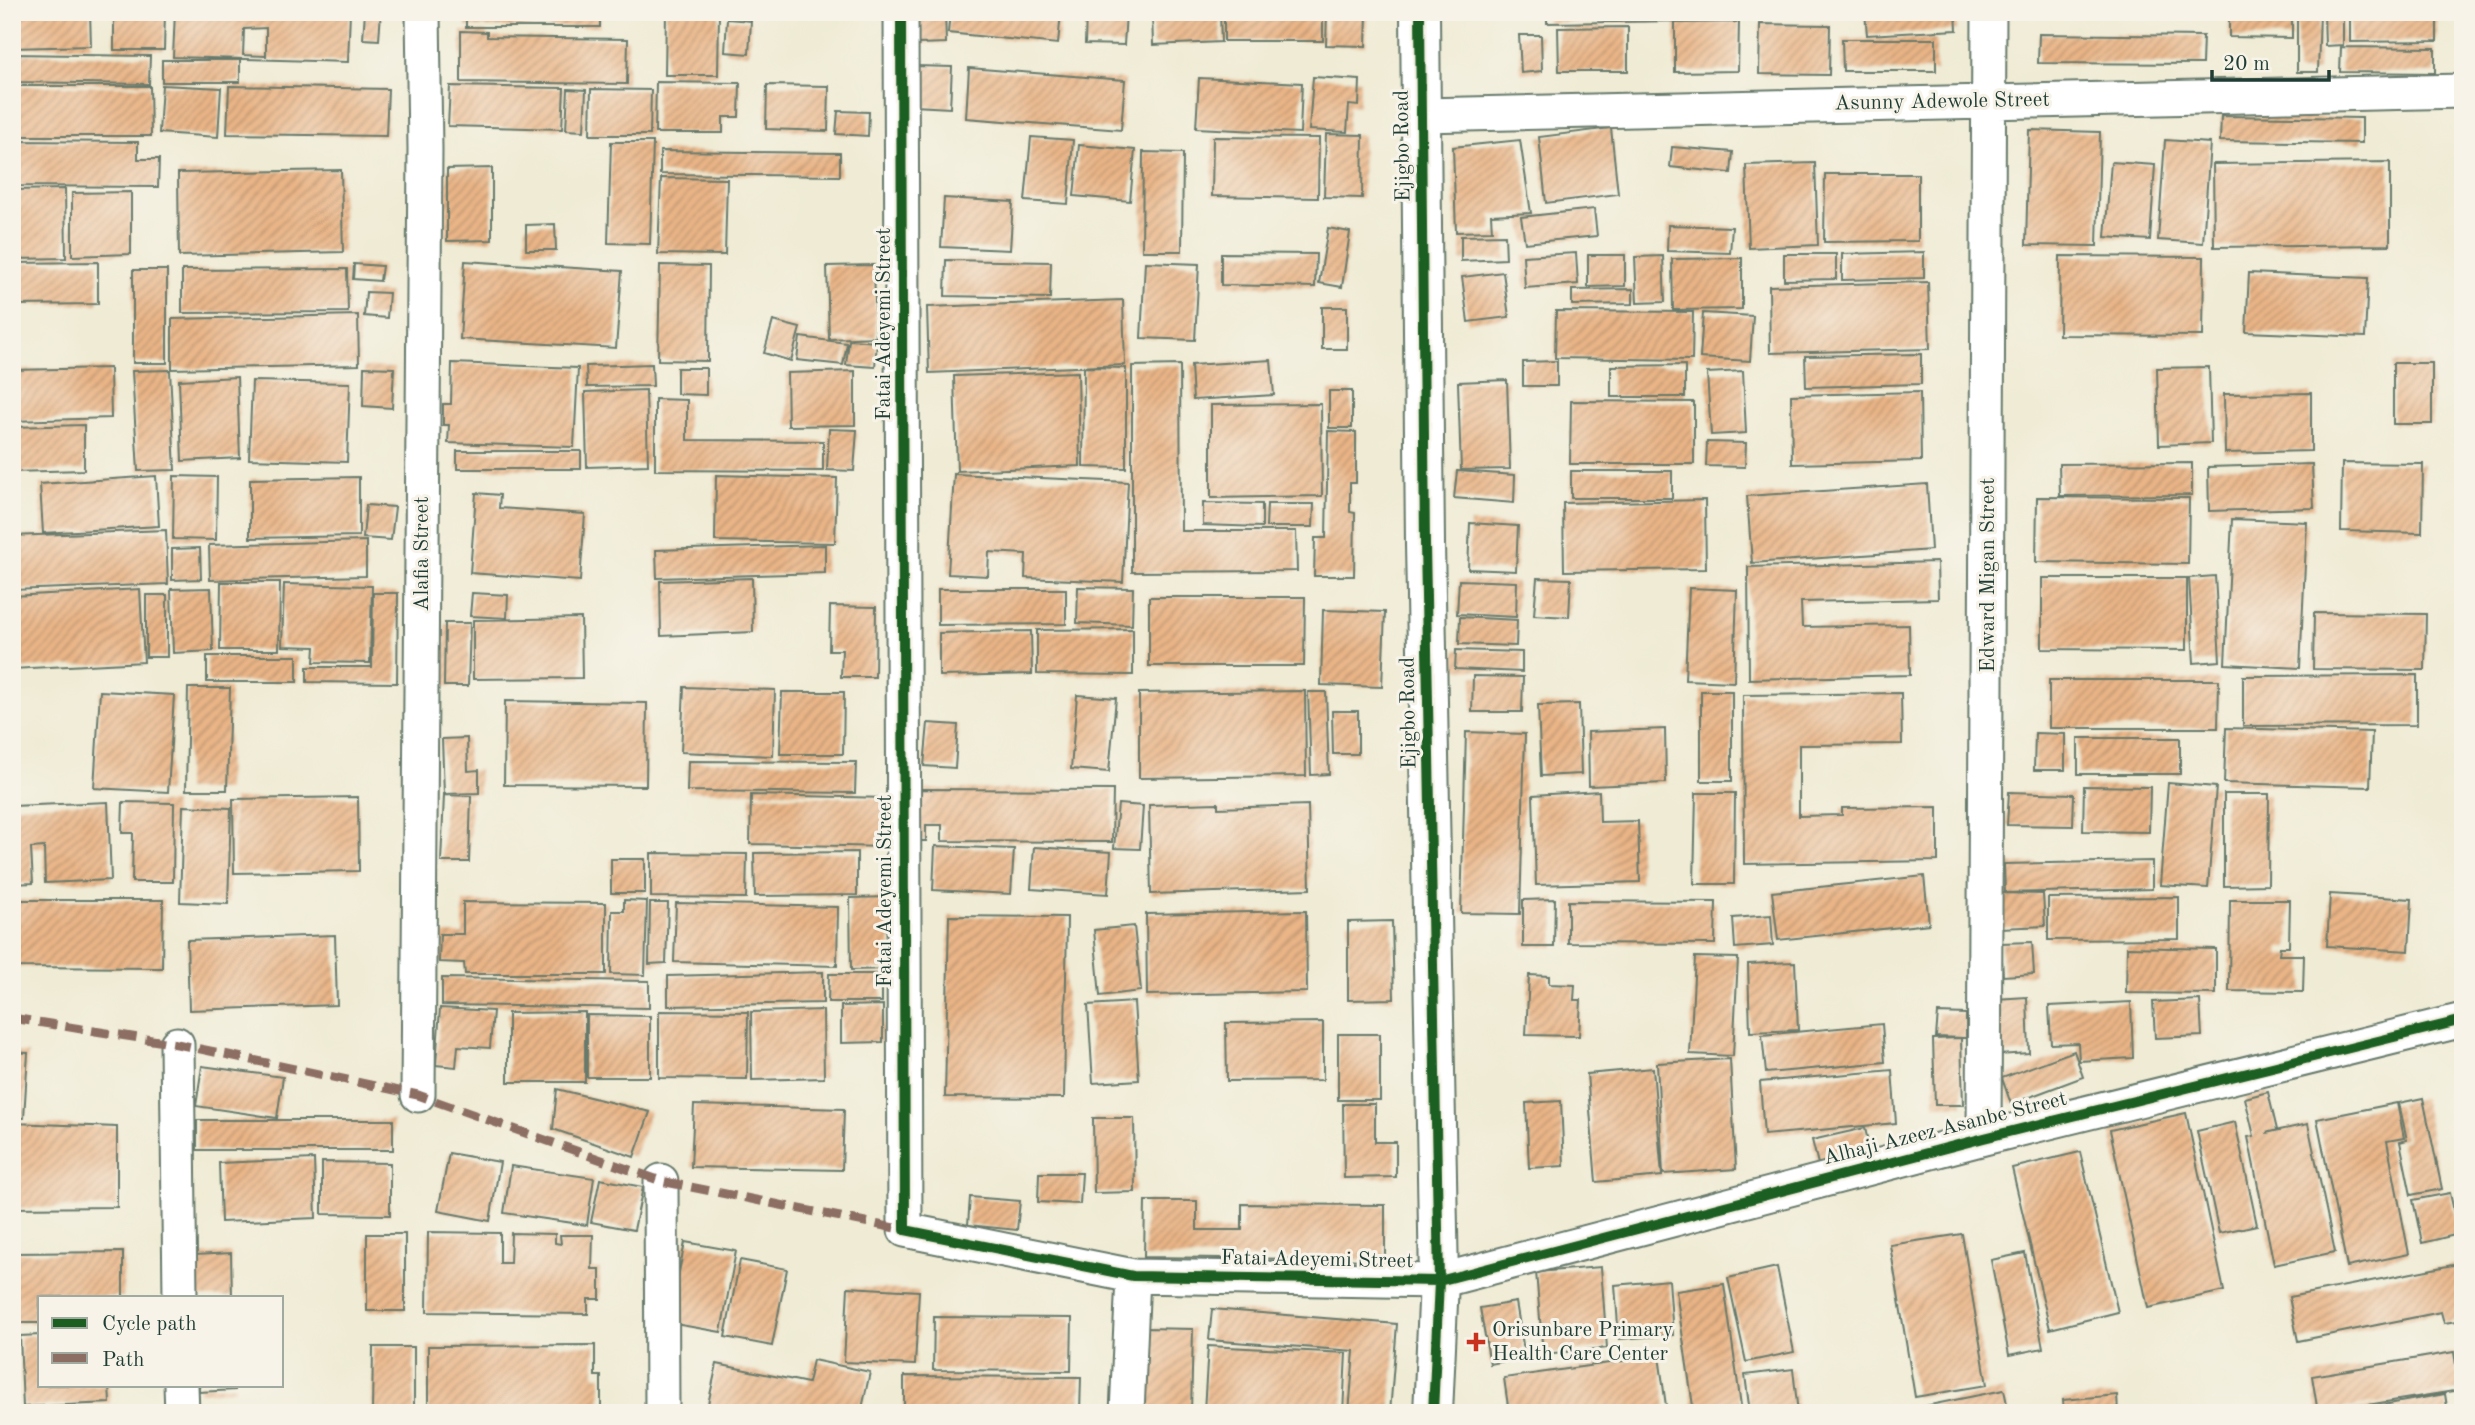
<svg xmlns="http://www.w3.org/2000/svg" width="2475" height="1425" font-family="'Old Standard TT',serif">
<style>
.building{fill:url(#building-hatch);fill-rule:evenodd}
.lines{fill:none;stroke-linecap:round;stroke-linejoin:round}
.street-casing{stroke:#687a6c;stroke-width:37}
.secondary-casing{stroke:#687a6c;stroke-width:42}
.street{stroke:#fff;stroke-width:33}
.secondary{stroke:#fff;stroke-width:38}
.quiet{stroke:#8d6e63;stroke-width:9;stroke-dasharray:18 9;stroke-linecap:butt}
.cycleway-casing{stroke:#f7f3e8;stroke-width:15}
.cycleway{stroke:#1b5e20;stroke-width:10}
.poi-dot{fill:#c8321e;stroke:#f7f3e8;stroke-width:2.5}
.labels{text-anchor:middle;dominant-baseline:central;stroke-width:6;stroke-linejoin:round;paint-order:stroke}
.street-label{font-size:21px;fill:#1f3d34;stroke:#f7f3e8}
.poi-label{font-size:21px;fill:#1f3d34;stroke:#f7f3e8;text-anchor:start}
</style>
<defs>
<pattern id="building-hatch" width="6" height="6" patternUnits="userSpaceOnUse" patternTransform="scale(1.75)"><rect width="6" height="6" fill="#eab587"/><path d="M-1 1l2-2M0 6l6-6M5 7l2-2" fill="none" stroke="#bd946f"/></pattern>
</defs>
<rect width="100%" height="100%" fill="#f7f3e8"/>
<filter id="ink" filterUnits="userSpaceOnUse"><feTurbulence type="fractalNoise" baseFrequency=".0143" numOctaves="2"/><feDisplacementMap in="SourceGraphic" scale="14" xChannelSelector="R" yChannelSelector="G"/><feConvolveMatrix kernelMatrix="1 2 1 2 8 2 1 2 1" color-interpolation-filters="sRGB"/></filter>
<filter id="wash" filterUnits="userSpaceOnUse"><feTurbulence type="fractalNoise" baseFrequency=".00686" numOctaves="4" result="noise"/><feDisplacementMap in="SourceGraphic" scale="28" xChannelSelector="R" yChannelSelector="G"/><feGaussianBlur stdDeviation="1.57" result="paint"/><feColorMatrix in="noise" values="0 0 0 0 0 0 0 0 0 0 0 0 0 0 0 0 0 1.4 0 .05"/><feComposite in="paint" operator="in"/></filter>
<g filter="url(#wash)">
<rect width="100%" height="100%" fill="#efebd4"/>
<g id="blocks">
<path class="building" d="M12,12H90L91,46L12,48Z
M114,12H165L164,50H114Z
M175,12H350L348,62L173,57ZM266,28V56L243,55L244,29Z
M365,12H381L379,40L363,39Z
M466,12H600V27H466Z
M666,12L719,13L718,75H665Z
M916,12H945L946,43L917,44Z
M950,12H1061L1058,44L948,33Z
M1086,12H1126L1124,45L1085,44Z
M1152,12H1220L1221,42L1153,45Z
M1224,12H1323V41H1224Z
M1327,12H1367L1366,46L1326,45Z
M1547,12H1683V21L1547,23Z
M1865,12H1956L1957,30L1867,35Z
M2229,12H2292V38L2229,37Z
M2324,12H2343V45L2325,46Z
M2350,12H2437V41L2350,42Z
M2297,13H2320L2318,72H2297Z
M727,19L751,21L749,54L725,52Z
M1739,22L1738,71L1675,72V23Z
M1760,24L1830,25L1829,75L1759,74Z
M1628,27V71H1559L1558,28Z
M461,31L487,32V37L628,39L627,84L461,82Z
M2039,34L2203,36L2202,64L2038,63Z
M1519,35H1541L1542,71L1521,73Z
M1842,39H1936V71H1843Z
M2341,47L2435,48V73L2340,72Z
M12,54L150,56L149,84L12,82Z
M162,60H240V82H162Z
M916,66L952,67L950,108L914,106Z
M969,68L1125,80L1121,130L966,118Z
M1313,77L1360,80L1359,106L1349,105L1347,132L1309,130Z
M1199,78L1302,83L1300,133L1196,128Z
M656,82L740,83L739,117H723V133H655Z
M162,85L221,88L218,137L159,133Z
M767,85L829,86L828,131L766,129Z
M12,86H150L151,136H12Z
M229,86L388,89L386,136L227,134Z
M450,86L564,88L562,129L448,126Z
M568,89L586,90L584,131L566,130Z
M591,89L651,90L650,135H590Z
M838,111L869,112L868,136L836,134Z
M2221,116L2362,118V143L2220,141Z
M1611,128L1618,194L1546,203L1539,137Z
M2029,130L2100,132L2097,246L2026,245Z
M1326,134L1363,135L1362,198L1324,197Z
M1031,137L1073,140L1068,204L1025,201Z
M1213,137L1319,138L1318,198L1212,196Z
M1520,140L1531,213L1491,215L1492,231L1456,232L1453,147Z
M2165,140L2210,143L2203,243L2158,240Z
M12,141L138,142V159H159L158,187L12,186Z
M611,142H653L650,244L608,243Z
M1079,145L1135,150L1130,201L1074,196Z
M1672,147L1733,152L1731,173L1670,167Z
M660,151L840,153V176L660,174Z
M1143,152L1183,153L1182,251H1142Z
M2111,162L2155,165L2150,240L2105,237Z
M2390,162V245L2214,247L2213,164Z
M1815,163L1818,245L1749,248L1746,165Z
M492,168V240L447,241V169Z
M341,170L343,252L179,256L178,173Z
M1825,174H1918V241L1824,242Z
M661,178L727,179L725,255L658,254Z
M65,189L66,258L12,259V190Z
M131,192V254L72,256V193Z
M944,198L1013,202L1010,250L941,247Z
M1594,209L1597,236L1525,243L1521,217Z
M555,224L556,250H526V225Z
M1668,225L1732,227L1730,253L1667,251Z
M1328,228L1350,232L1342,287L1319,283Z
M1505,235L1506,259L1461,261V236Z
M1924,252V278L1842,280V254Z
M1221,253L1316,254L1315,287L1221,285Z
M1576,253L1578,284L1525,288L1523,256Z
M1784,254H1836V279L1784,280Z
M1588,255H1625V286L1588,287Z
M1663,256L1665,302L1637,303L1635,257Z
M2060,256L2204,257L2203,336L2059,335Z
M1742,258V309L1673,310L1672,259Z
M946,260L1051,262L1050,298L945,296Z
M465,261L622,271L616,348L460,339Z
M98,262V304L12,305V263Z
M1145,262L1199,264L1195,340L1141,338Z
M354,264L382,266L380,281L353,279Z
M660,265L709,266L708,361L658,360Z
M874,265L876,337L829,339L827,266Z
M347,269L348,312L182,313V270Z
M133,270H167V363H133Z
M1503,272L1509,317L1468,322L1462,277Z
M2249,273L2368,278L2365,337L2246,332Z
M1928,282L1930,349L1770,353L1769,286Z
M1633,289V304L1572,305V290Z
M366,292L389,293L387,318L364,316Z
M1123,300L1125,365L929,373L927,307Z
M1322,307H1347V349H1322Z
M1556,311L1693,312L1692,360L1555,358Z
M1703,313L1753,316L1750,361L1700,358Z
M358,315L359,365L172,369V319Z
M773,321L800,328L791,361L764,353Z
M800,337L847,343L843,365L797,360Z
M849,340L877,342L875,367L846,365Z
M1921,354V384L1806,387L1805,356Z
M1271,360L1274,395L1193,400L1191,365Z
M1557,361V386H1523V362Z
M452,363L578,368L574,447L448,443L449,425H443V404H451Z
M2393,363H2432V424H2393Z
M652,364L653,386L587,387L586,366Z
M1180,365L1181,531H1296L1297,571L1132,572V366Z
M1685,365V397H1611V366Z
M364,367L394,368L392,408L363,406Z
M1084,367L1126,368V468L1083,467Z
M2209,367L2211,443L2159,445L2157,368Z
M110,368L111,418L12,421V370Z
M677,368H706V395L677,394Z
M170,370L175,470L138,471L132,371Z
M855,371V425L788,426L787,373Z
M1743,371L1746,433L1711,435L1707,373Z
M1078,372L1080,466L957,471L954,376Z
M237,377L240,458L182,461L179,380Z
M1507,380L1510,469L1461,470L1458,382Z
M252,381L350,383L347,462L249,459Z
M646,390L648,465L587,467L585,392Z
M1329,391H1352V428H1329Z
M1920,392L1921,461L1792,464L1791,395Z
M2311,393V451L2225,453L2224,394Z
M655,399L687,400V440L823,441V471L655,470Z
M1571,401L1694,402V464H1570Z
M1321,404L1322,496L1211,498V405Z
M84,425V470L12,472V427Z
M829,429L857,430L854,471L827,470Z
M1328,431L1356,432V483H1350V512L1355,513L1354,576H1314L1315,538H1326Z
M1707,442L1746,443L1745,467L1706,466Z
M457,451H581V469H457Z
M2192,463V495L2060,496L2059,464Z
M2342,463L2423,464L2422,533L2341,531Z
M2312,464L2314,508L2209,511L2208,467Z
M1457,471L1515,475L1514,503L1454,498Z
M1571,471H1672V498H1571Z
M954,474L1128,482L1123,582L1025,578L1026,554L989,552L988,576L948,574Z
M716,475L837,478L835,543L715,541Z
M156,476L159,526L43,533L40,484Z
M174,476L217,477L216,540L173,539Z
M359,477V536L250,538V479Z
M1927,484L1931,550L1752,563L1747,496Z
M476,493L500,495L499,508L585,514L580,581L470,573Z
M2037,497L2189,498L2188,564L2036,562Z
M1705,500L1706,569L1564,571L1563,503Z
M1203,503L1262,504V527L1203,525Z
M1267,504H1314L1313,527H1266Z
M366,505L395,507L391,540L363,538Z
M2232,519L2307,522L2300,668L2225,664Z
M1470,523L1518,526L1516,571L1468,569Z
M166,530L168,584L12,590V536Z
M366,541V576L210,580L209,545Z
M825,545V573L657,578L656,550Z
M200,548L201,579L172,580V549Z
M1937,562L1938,599L1801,602L1802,627L1909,625L1910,675L1749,679L1748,567Z
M2215,576L2220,661L2194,663L2189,578Z
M752,578L753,632L661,636L660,581Z
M1537,578L1571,579L1569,617L1534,615Z
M2042,578H2187V650L2042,649Z
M1459,580L1517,582L1516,617L1457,614Z
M221,582H280L279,650H220Z
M284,584L372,586L370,663L314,662L315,647L282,646Z
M1078,587L1133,588L1132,625L1077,623Z
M211,588L213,651L173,653L171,589Z
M1689,588L1737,590L1734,682L1685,680Z
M140,589L144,662L12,669V596Z
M938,589H1066V624L938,625Z
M373,593H398L397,683L307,682V667H372Z
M472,593L508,595L507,618L470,616Z
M146,595H167V657H146Z
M1149,597H1305L1304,666H1149Z
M830,606L876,607L875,677H841L842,650H829Z
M1323,610L1385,612L1382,687L1321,685Z
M2314,613L2426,614L2425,670L2313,669Z
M1460,617L1517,620L1516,646L1459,644Z
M581,618L582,678L473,679V620Z
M445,623H470L468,686H444Z
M1133,629V675L1037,674V630Z
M1031,631L1032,674L939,676V633Z
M1456,650L1522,652V672L1455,669Z
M207,656H297V682H207Z
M2417,675V725L2243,726V676Z
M1473,676L1523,677L1522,712H1472Z
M2049,680H2219L2218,728H2049Z
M684,687L775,690L773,756L681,752Z
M188,688H230L227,790H186Z
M100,691L174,695L168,792L94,788Z
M1305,691L1306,776L1139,778V693Z
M1701,691H1732V781H1701Z
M782,692H844L843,754H780Z
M1308,692H1326L1329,774L1311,775Z
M1901,693L1902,744L1799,745V816L1842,815V808L1938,807V861L1744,864L1743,695Z
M1077,695L1116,698L1109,772L1071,769Z
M505,701L647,703L646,786L504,785Z
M1579,704L1581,774L1541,776L1538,705Z
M1332,711H1358V754H1333Z
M928,723L958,725L955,768L924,766Z
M2226,728L2372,732L2370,787L2224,783Z
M1665,729L1666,783L1589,786L1588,732Z
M1466,732L1525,734L1520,914L1461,913Z
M2035,733L2065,734V770H2034Z
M467,738L468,771L479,770V793L444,794L442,739Z
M2078,738H2180V774H2078Z
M688,761L856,762L855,793L687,791Z
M2168,783L2216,787L2208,888L2160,885Z
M2084,786L2150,787L2149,832L2083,831Z
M919,789L1113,790L1112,842L942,841V825H926V841H918Z
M1599,791L1600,822L1638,821L1640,882L1536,885L1533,795Z
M2009,792L2074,794L2073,826L2007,825Z
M1696,793H1735L1734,884H1694Z
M2224,794H2269L2268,885L2224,886Z
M444,795L471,796L469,862H441Z
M751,795L889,798L888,847L750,844Z
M358,797L359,871L234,873L233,799Z
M108,802L111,880L45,883L44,847L31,848L33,883L12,884V806Z
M123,802L174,803L173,882H132L133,833H122Z
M1218,803V808L1308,805L1310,889L1151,894L1149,805Z
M1118,804L1143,806L1140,849L1114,848Z
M183,806L231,808L228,904L180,902Z
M935,846L1014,849L1011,894L933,890Z
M1034,847L1111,852L1108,894L1031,889Z
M857,852V895L755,896L754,853Z
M651,853L747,854L746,898L651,897Z
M611,859H645V893H611Z
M2152,861V889L2005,893L2004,864Z
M1924,876L1929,924L1778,940L1772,892Z
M1999,893L2043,894L2045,926L1999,928Z
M2330,894L2412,899L2409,951L2327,946Z
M890,897L891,969L851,970L850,898Z
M2179,897V939L2048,940V898Z
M1555,899L1554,947H1523V900Z
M12,900H163L162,968L12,967Z
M624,900L647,901L645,975L611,974L612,911H624Z
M2230,900H2290L2289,947H2280L2279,955H2304L2303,992L2229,991Z
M1568,901L1716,902L1715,944L1568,943Z
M463,902L606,903V974H465L464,963L439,962L440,934H463Z
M650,903H668L666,963L649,964Z
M676,903L838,907L837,966L674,962Z
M1306,911L1307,992L1147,995L1146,914Z
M1771,915L1773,945L1735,948L1733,918Z
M949,916L1067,917L1064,1098L945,1097Z
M1392,921L1394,999L1348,1000V922Z
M1134,926L1141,991L1100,996L1094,930Z
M335,935L337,1005L189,1010L187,940Z
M2032,942L2034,974L2003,976L2001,943Z
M2127,947L2216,949V994L2126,993Z
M1695,957L1738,958L1733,1056L1690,1054Z
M1795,962L1798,1030L1750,1032L1748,964Z
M823,972V1003L668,1006V976Z
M829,974H882V1002H828Z
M1529,975L1549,976V984L1575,985L1574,1000H1581L1579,1036L1526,1035Z
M442,978L649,981V1008L442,1005Z
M2027,997L2029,1053L1998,1055L1996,999Z
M2200,1000L2202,1036L2155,1038L2153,1002Z
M1134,1002L1139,1080L1093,1083L1088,1005Z
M2131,1002L2133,1058L2079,1061L2078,1043L2051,1044L2049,1006Z
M883,1005V1042L841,1043V1006Z
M440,1008L493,1011L490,1048L458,1046L456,1067L436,1065Z
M823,1010L824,1078L752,1080L751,1012Z
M659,1011L748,1012L747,1079L659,1078Z
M585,1012V1082H508V1013Z
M1938,1013L1966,1014V1038L1936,1037Z
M587,1015L650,1016V1077H587Z
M1323,1022V1080L1227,1081L1226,1023Z
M1882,1024L1885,1062L1766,1073L1762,1035Z
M1338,1034H1380V1100H1338Z
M1961,1038L1963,1105H1935L1933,1039Z
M2074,1051L2083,1077L2011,1104L2002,1078Z
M12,1052L28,1053L24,1118L12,1117Z
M1730,1059L1736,1169L1663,1174L1657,1063Z
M202,1066L283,1077L277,1118L196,1106Z
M1653,1068L1662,1176L1596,1182L1587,1074Z
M1892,1070L1896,1123L1764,1135L1760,1082Z
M557,1089L650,1112L634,1157L553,1129Z
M2268,1092L2277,1130L2266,1133L2308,1124L2335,1252L2274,1265L2248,1137L2254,1136L2245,1098Z
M2423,1098L2442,1189L2411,1195L2400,1142L2407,1140L2399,1103Z
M1561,1101L1564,1166L1529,1168L1526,1103Z
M2397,1103L2404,1138L2387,1141L2409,1254L2347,1267L2317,1119Z
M1343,1104H1375V1142H1396V1177L1344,1178Z
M694,1105L844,1109L842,1170L691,1167Z
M2186,1113L2224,1291L2148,1308L2110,1130Z
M1093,1118H1134L1135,1192L1094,1193Z
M197,1120H393V1150H197Z
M2235,1122L2257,1225L2219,1233L2197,1131Z
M12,1123L117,1127V1207L12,1208Z
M1865,1128L1870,1151L1818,1164L1812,1140Z
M2080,1152L2118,1312L2050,1329L2012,1168Z
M449,1153L500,1162L490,1221L438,1211Z
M314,1159L316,1218L221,1222L219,1163Z
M322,1162L390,1163V1215L322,1214Z
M511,1166L594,1178L587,1225L504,1213Z
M1039,1173H1082L1080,1204L1038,1202Z
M600,1179L643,1187L634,1230L591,1222Z
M2450,1193L2459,1234L2422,1243L2413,1200Z
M970,1197L1020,1201L1017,1230L968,1225Z
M1145,1201H1197V1230H1242V1204L1385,1205V1260L1144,1257Z
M428,1232L500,1233V1263H510L511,1233L555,1234V1243L561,1244L560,1235H593L592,1269H600V1299H588V1314L427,1312Z
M367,1234H405V1311H367Z
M1962,1234L1987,1385L1915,1397L1890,1245Z
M685,1242L736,1251L721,1332L669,1323Z
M123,1252V1297H40V1323H12V1253Z
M231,1253L232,1297H196L195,1255Z
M2025,1253L2043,1348L2009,1355L1991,1260Z
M740,1260L787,1269L772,1346L725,1337Z
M2463,1263V1320L2444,1323L2441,1312L2298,1341L2289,1297Z
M1601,1267L1607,1348L1543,1354L1536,1272Z
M1777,1267L1794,1352L1746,1362L1728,1278Z
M1669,1280L1673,1335L1619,1339L1615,1285Z
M1724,1284L1742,1413H1694L1676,1291Z
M848,1287L919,1291L915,1365L844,1362Z
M1516,1302L1525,1357L1490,1364L1480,1308Z
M1212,1309L1397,1324L1390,1413H1349L1354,1351L1209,1340Z
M934,1317L1072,1318L1071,1371L933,1370Z
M1144,1328L1193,1329L1191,1413H1142Z
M40,1335V1385H109L110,1403L23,1407L20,1336Z
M595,1345V1376H601V1407H595V1413H428V1346Z
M1208,1346L1346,1353L1343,1413L1204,1411Z
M373,1347H414V1413H372Z
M2454,1352L2460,1390L2318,1413L2312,1376Z
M1659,1356L1667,1413H1509L1504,1378Z
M813,1360L870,1372L861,1413H706L717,1364L808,1383Z
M1793,1369L1798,1413H1750L1745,1375Z
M904,1376L1081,1377L1080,1413H904Z
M199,1385H235V1390L199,1392Z
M2004,1390L2009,1413H1921L1920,1407Z
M2445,1394L2448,1413H2349V1411Z
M2117,1395L2118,1413H2064L2063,1400Z"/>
</g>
</g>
<g filter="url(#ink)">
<use href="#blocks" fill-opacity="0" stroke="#687a6c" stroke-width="2"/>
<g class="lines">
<g class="street-casing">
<path id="street" d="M901,12L905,1230L1133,1276L1439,1281L1984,1138L2463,1020
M1422,115L2463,91
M177,1044L180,1297
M418,1095L425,149L423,12
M1984,1138L1989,12
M661,1181L662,1413
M181,1385L182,1413
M1127,1413L1133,1276"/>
</g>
<g class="secondary-casing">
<path id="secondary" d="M1420,12L1425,544L1439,1281L1433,1413"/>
</g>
<use href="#street" class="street"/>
<use href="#secondary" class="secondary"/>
<path class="quiet" d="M12,1018L177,1044L418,1095L661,1181L905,1230"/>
<g class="cycleway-casing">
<path id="cycleway" d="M901,12L905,1230L1133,1276L1439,1281L1984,1138L2463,1020
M1420,12L1425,544L1439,1281L1433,1413"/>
</g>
<use href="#cycleway" class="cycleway"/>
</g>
</g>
<path class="poi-dot" d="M1472.5 1331.5h7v7h7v7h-7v7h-7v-7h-7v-7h7z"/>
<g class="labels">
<g class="street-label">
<text transform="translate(1942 102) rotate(-1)">Asunny Adewole Street</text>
<text transform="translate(1403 146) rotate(-91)">Ejigbo Road</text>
<text transform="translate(884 324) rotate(-90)">Fatai Adeyemi Street</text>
<text transform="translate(422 554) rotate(-90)">Alafia Street</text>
<text transform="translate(1988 575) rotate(-90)">Edward Migan Street</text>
<text transform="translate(1409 713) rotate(-91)">Ejigbo Road</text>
<text transform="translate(885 891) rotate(-90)">Fatai Adeyemi Street</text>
<text transform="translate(1945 1129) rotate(-14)">Alhaji Azeez Asanbe Street</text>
<text transform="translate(1317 1260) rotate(1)">Fatai Adeyemi Street</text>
</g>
<g class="poi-label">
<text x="1492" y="1330">Orisunbare Primary<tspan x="1492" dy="24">Health Care Center</tspan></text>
</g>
</g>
<rect width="2475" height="1425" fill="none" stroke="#f7f3e8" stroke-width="42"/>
<rect x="38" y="1296" width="245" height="91" fill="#f7f3e8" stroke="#a1aaa0" stroke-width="2"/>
<rect x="52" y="1318" width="35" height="10" fill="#1b5e20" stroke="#a1aaa0" stroke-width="2"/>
<text x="102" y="1330" font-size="21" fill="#1f3d34">Cycle path</text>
<rect x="52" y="1353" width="35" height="10" fill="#8d6e63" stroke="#a1aaa0" stroke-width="2"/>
<text x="102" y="1366" font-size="21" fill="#1f3d34">Path</text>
<path d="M2212 70v10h117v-10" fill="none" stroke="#1f3d34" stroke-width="3.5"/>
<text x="2223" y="70" font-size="21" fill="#1f3d34" stroke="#f7f3e8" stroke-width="5" paint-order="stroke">20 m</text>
</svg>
